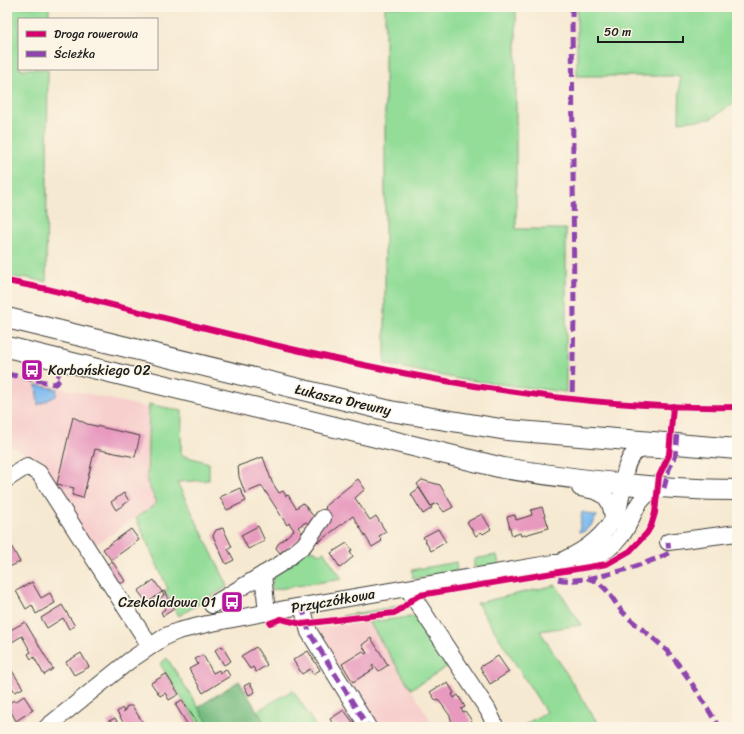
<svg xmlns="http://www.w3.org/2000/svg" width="744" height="734" font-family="Sriracha,sans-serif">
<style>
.built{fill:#f7d0cd}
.green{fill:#93dd98;stroke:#587c5a}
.forest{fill:#76bc80;stroke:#496c4e}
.water{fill:#7bbaef;stroke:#4c6b86}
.building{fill:#e799be}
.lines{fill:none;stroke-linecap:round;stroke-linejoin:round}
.minor-casing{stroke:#3d3b37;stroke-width:18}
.major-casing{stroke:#3d3b37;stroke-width:22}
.minor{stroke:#fff;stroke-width:16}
.major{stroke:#fff;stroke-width:20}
.quiet{stroke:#8e44ad;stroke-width:5;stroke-dasharray:10 5;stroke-linecap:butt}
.cycleway-casing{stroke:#fcf5e5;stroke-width:8}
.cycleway{stroke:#d6006c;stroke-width:6}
.labels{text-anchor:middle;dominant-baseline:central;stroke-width:3;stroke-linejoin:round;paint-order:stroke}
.poi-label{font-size:14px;fill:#1c1c1c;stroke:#fcf5e5;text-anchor:start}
.street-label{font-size:14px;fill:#1c1c1c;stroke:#fcf5e5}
</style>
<rect width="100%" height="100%" fill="#fcf5e5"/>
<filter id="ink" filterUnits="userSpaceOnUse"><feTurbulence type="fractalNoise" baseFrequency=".025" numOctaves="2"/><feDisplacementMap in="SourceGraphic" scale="8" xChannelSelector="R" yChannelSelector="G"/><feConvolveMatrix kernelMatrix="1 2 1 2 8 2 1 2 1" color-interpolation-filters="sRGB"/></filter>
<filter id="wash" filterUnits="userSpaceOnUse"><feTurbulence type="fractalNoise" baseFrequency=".012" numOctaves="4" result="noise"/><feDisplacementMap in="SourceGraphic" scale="16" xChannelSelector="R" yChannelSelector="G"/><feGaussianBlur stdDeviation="0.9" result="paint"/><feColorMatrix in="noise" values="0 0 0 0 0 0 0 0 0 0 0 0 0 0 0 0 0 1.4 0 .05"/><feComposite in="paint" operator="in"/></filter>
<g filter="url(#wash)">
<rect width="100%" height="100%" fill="#f6e9d1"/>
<path class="built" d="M7,375L149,408L147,482L157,503L91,548L32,457L12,447L7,451Z
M369,622L411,689L435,727H373L310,629Z"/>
<path class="green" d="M7,7H49V19H19V69H48L46,282L23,277L21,279L7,276Z
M385,7H516V229H566V392L458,379L385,364Z
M577,7H737V101L710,119L679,122L680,76H577Z
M149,404L182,411L181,455L209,463V480L177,482L228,586L179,616L164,591L168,589L136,518L157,503L147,482Z
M305,550L315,551L319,554L324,552L342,579L271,590L273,578Z
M497,555L499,565L474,569V559Z
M456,562L457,571L413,579L412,570Z
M556,585L581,625L540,631L600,727H521L546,712L477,603Z
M404,605L392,611L342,617V616Z
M419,616L450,665L411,689L369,622Z
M167,658L211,727H200L160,664Z
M293,690L316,727H267L257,711Z"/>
<path class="forest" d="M239,681L267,727H211L198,707Z"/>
<path class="water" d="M36,385L57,389L56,396L38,405Z
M582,512L597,516L590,527L583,532H579Z"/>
<g id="blocks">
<path class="building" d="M73,417L87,424L140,436L135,457L95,449L83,498L72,495L74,488L57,484Z
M263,457L272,482L279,493L283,491L286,496L288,495L296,508L303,503L314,517L309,526L306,522L298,527L304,535L280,553L276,548L278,544L294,530L289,523L287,525L262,486L245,493L239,477L238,466Z
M358,479L365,489L355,498L370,520L376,516L386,532L379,536L382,541L372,547L353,516L318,542L314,536L330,517L325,510L326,505Z
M422,480L440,485L453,507L444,512L437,503L431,506L417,484Z
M240,488L246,501L227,510L220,497Z
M419,488L432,508L423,514L411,494Z
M124,493L129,501L116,510L111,502Z
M542,507L549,528L521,536L520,533L512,536L507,517L515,515L516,520L526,517L532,515L531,510Z
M482,514L491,529L483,534L481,532L476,536L467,522Z
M258,526L265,541L248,549L241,535Z
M223,528L232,547L228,549L234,560L226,564L213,536L216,530Z
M131,529L139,540L111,560L103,549Z
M438,529L446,542L431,551L423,537Z
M9,542L20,562L7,568V543Z
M347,543L352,550L350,552L353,557L340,568L331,553Z
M112,561L125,581L116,587L103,567Z
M154,580L162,592L164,591L174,609L163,616L161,612L165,609L159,599L164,595L162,592L147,603L138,591Z
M32,582L41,598L50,593L55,603L36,614L32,605L26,609L16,591Z
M62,605L75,626L69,629L63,618L47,628L41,618Z
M25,622L53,669L44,675L34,657L31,659L28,654L31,652L22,636L7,645V632Z
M371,638L388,665L379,671L374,665L372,666L374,669L353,682L342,664L363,651L365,654L367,653L362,645Z
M222,646L231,661L224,665L215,650Z
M256,647L267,665L256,672L253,667L250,669L241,656Z
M308,651L320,670L313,674L310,669L302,674L293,660Z
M81,653L89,667L74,675L66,662Z
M203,655L213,673L219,670L220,673L226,669L230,676L203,693L189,669L198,664L195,659Z
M498,656L509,672L490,684L480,667Z
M7,663L23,688L15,692L7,679Z
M166,674L179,694L169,700L165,693L160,696L151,683Z
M250,683L255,692L249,695L244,686Z
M448,683L454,693L452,694L454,698L458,695L465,707L461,709L463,712L465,711L472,721L467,725V727H453L450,716L443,706L438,700L436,701L430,692L441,685L442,686Z
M24,696L33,710L16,721L7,704L14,700L15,702Z
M182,700L200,727H189L175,704Z
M127,706H132L144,724L139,727H126L117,712L122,708L124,712Z
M344,710L352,721L356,727H339L337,724L334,726L330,719Z
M115,718L120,727H110L107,722Z"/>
</g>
</g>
<g filter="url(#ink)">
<use href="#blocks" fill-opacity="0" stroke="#3d3b37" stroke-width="1"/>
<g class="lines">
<g class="minor-casing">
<path id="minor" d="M7,479L27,466L39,473L150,646
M580,488C602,491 611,495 613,519
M668,542L737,533
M565,559C586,550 606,534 617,513C624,498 621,461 636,452C642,448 653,450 660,450
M263,574L267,613
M408,589L488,710L494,723L493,727
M212,605L282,563L304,545L323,518
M302,606L309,632L368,727
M47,727L129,661L166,636L178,631L207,624L290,608L554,563C580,564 606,557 622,535C629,526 632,515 638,505C642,498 649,493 655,487"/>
</g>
<g class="major-casing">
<path id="major" d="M7,318L390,411L507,430L737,449
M7,347L503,468C580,480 658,490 737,490"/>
</g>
<use href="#minor" class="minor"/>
<use href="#major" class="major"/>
<path class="quiet" d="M572,7L574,318L572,400
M7,374L55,384L60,380L61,377L57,374
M664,488L669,469L675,456L677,432
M587,578C608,585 608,594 621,610C633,624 650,634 663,647C686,670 702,700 719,727
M558,579C580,586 648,564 669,553L668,542
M302,606L309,632L368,727"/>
<g class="cycleway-casing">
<path id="cycleway" d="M7,281L47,289C274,344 501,411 737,407
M270,623L281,619L302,624L394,613C404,609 410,599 420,595L607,564L630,551L647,533L651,526L655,513L659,476L669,455L673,406"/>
</g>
<use href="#cycleway" class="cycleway"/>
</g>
</g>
<defs>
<g id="bus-square" transform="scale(1.15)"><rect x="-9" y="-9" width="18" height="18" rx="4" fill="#b5179e" stroke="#fcf5e5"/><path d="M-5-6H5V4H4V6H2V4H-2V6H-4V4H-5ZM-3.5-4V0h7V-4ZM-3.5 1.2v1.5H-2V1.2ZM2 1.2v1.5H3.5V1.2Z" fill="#fff"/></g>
</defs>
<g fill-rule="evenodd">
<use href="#bus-square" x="32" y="370"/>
<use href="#bus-square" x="232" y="602"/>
</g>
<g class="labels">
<g class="poi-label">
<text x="48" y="370">Korbońskiego 02</text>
<text x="216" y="602" text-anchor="end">Czekoladowa 01</text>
</g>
<g class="street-label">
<text transform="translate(343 400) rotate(13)">Łukasza Drewny</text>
<text transform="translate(333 601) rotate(-10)">Przyczółkowa</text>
</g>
</g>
<rect width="744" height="734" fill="none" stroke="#fcf5e5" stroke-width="24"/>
<rect x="18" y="18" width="140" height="52" fill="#fcf5e5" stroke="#a29e95"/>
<rect x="26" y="31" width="20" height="6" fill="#d6006c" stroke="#a29e95"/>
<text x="54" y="38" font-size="12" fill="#1c1c1c">Droga rowerowa</text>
<rect x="26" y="51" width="20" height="6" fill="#8e44ad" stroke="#a29e95"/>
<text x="54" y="58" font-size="12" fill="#1c1c1c">Ścieżka</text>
<path d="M598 36v6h85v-6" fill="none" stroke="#1c1c1c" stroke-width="2"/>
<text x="604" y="36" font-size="12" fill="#1c1c1c" stroke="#fcf5e5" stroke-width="3" paint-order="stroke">50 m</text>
</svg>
